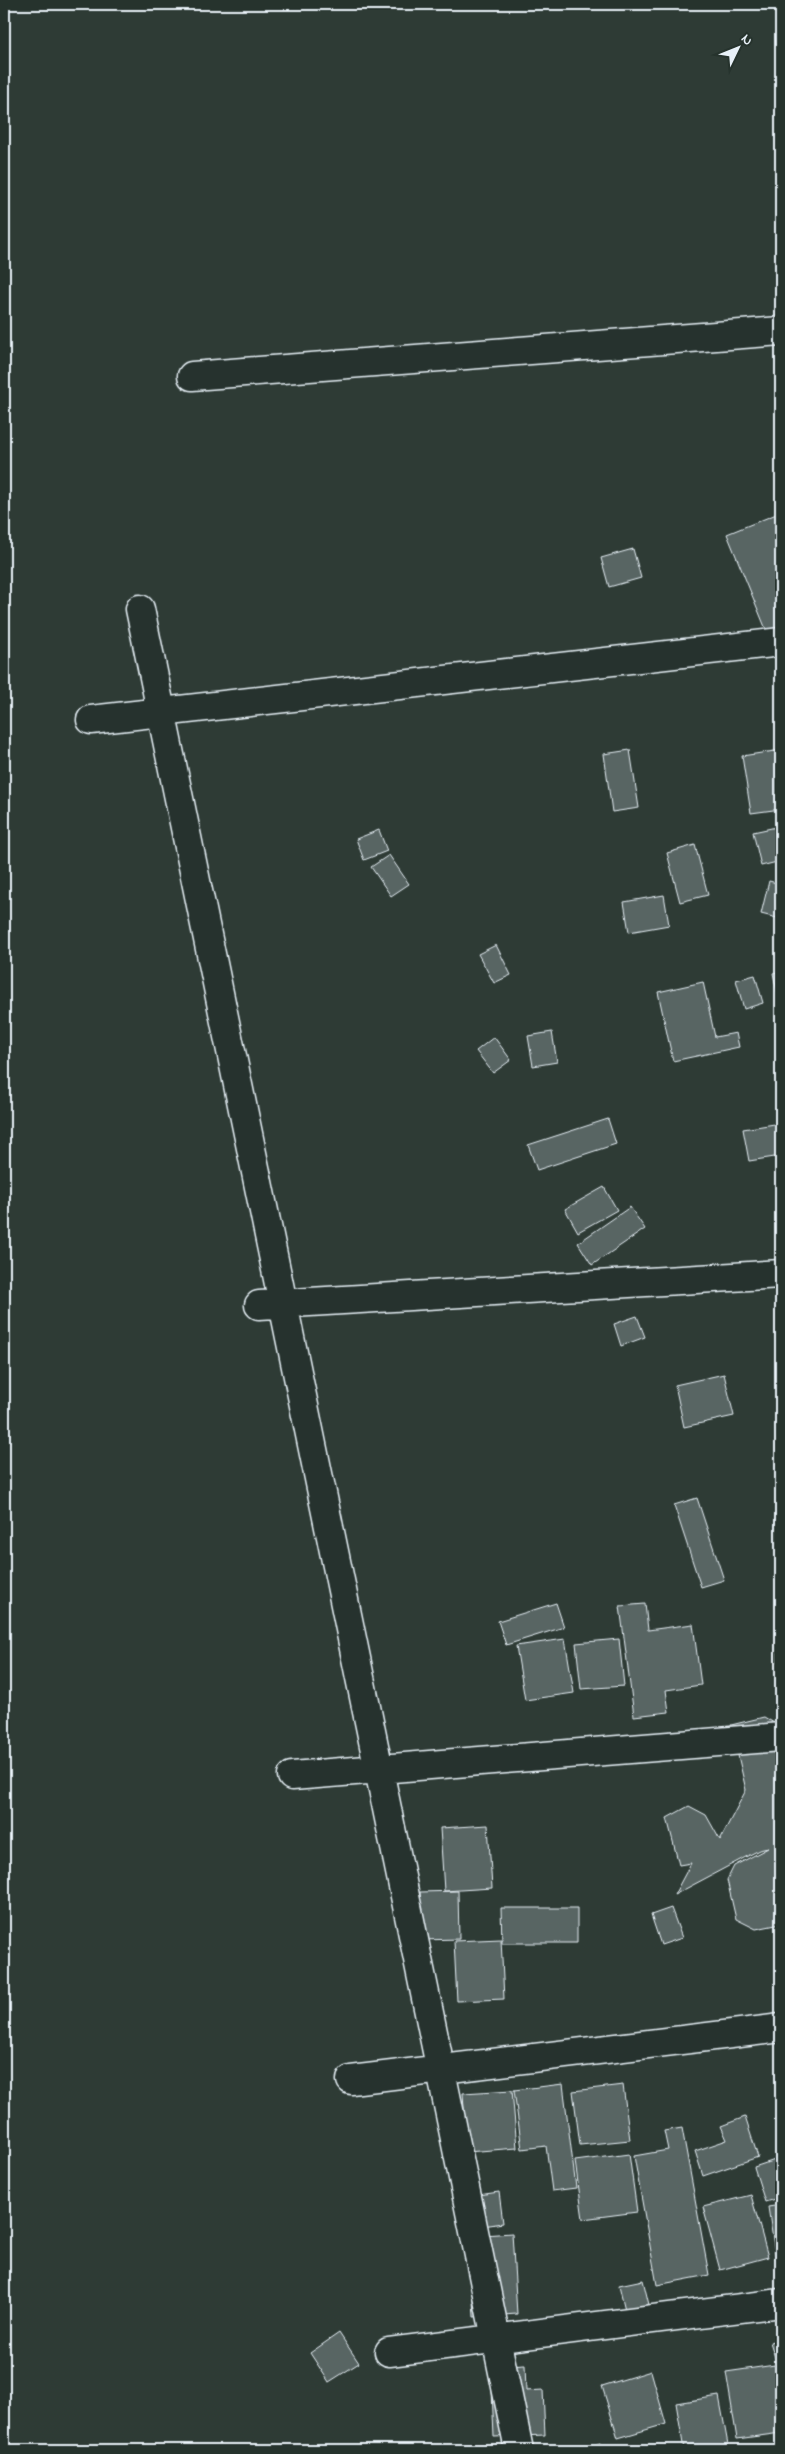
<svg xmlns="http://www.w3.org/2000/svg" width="785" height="2454" font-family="'Indie Flower',sans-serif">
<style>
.building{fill:#596563;stroke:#e8f1f8}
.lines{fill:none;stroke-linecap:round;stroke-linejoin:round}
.minor-casing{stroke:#e8f1f8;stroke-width:31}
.minor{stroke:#26332d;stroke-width:28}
</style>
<rect width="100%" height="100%" fill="#2e3b35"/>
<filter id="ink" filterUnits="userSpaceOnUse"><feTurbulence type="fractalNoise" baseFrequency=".02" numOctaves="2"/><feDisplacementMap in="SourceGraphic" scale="10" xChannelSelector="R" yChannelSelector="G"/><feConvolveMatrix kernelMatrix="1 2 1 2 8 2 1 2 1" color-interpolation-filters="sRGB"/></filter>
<g filter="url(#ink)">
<path class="building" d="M779,513L781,646L774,649L727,534Z
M633,549L641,578L609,587L601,558Z
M630,750L639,808L612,812L604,754Z
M781,750V809L751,813L742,756Z
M781,826V861L761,866L753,832Z
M379,830L387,851L364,860L356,839Z
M695,845L708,895L680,902L667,853Z
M389,855L409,884L391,896L371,867Z
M769,881L781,884V919L761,914Z
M664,895L669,925L629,932L624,902Z
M496,945L511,975L494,983L478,954Z
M781,971V1011L773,973Z
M755,975L763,1003L744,1009L736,980Z
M703,982L715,1037L736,1033L739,1047L673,1061L658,992Z
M552,1032L557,1062L533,1066L528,1036Z
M494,1037L511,1060L493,1073L476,1051Z
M608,1119L616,1144L537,1170L528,1145Z
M781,1123V1156L749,1161L743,1129Z
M604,1187L617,1210L578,1232L565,1209Z
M630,1207L645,1229L592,1265L578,1243Z
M637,1316L645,1337L621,1346L614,1324Z
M724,1374L734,1416L684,1427L675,1385Z
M697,1498L724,1580L701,1587L674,1505Z
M780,1591H781V1704H778Z
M556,1603L564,1627L506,1645L498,1621Z
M645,1604L648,1630L693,1624L701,1685L666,1690L669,1712L634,1716L620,1606Z
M565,1639L574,1693L525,1700L516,1646Z
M619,1639L624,1686L581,1689L576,1643Z
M764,1717L781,1727V1924L756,1929L736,1919L727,1880L734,1866L768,1848L759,1850L674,1895L691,1863L679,1865L667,1818L689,1806L706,1815L720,1840L746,1790L731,1725Z
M488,1825L492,1888L444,1891L440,1828Z
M458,1891L459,1939L421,1940L420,1892Z
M501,1908H577V1943H502Z
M671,1908L682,1938L661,1945L651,1915Z
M501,1939L504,1999L457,2001L454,1941Z
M563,2084L576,2188L552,2191L546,2146L522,2149L514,2090Z
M623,2085L630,2140L580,2145L573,2091Z
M512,2090L517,2148L467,2152L463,2093Z
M780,2111H781V2142H780Z
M745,2117L758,2157L703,2176L695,2151L727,2140L721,2126Z
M682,2128L709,2275L657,2285L634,2156L668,2150L664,2131Z
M629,2154L637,2212L583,2219L575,2161Z
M781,2158V2197L765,2202L754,2167Z
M499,2192L503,2223L463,2229L458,2198Z
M751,2195L768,2257L720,2270L703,2207Z
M781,2205V2258L776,2259L768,2207Z
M512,2233L517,2314L474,2317L469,2236Z
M643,2280L650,2309L626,2314L619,2285Z
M339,2333L359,2363L329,2382L310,2353Z
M781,2338V2376L770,2342Z
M525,2365L526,2391L543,2390L545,2435L494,2437L491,2367Z
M775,2365L781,2404V2433L737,2439L726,2372Z
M651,2371L666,2424L618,2438L602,2386Z
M719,2396L729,2450H684L676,2403Z
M600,2443L603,2450H581Z"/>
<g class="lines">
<g class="minor-casing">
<path id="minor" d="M192,376L781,331
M140,609L519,2450
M91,720L781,642
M259,1305L781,1274
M292,1776L781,1737
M351,2080L781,2028
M389,2352L781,2303"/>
</g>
<use href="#minor" class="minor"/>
</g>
</g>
<rect width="785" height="2454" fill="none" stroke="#26332d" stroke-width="20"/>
<rect x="10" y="10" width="765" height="2434" fill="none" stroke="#e8f1f8" stroke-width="2" filter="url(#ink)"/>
<g transform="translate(738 48) rotate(47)" stroke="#26332d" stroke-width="4" paint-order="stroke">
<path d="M0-4L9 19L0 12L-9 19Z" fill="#e8f1f8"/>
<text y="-8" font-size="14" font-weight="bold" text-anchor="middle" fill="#e8f1f8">N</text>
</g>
</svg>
